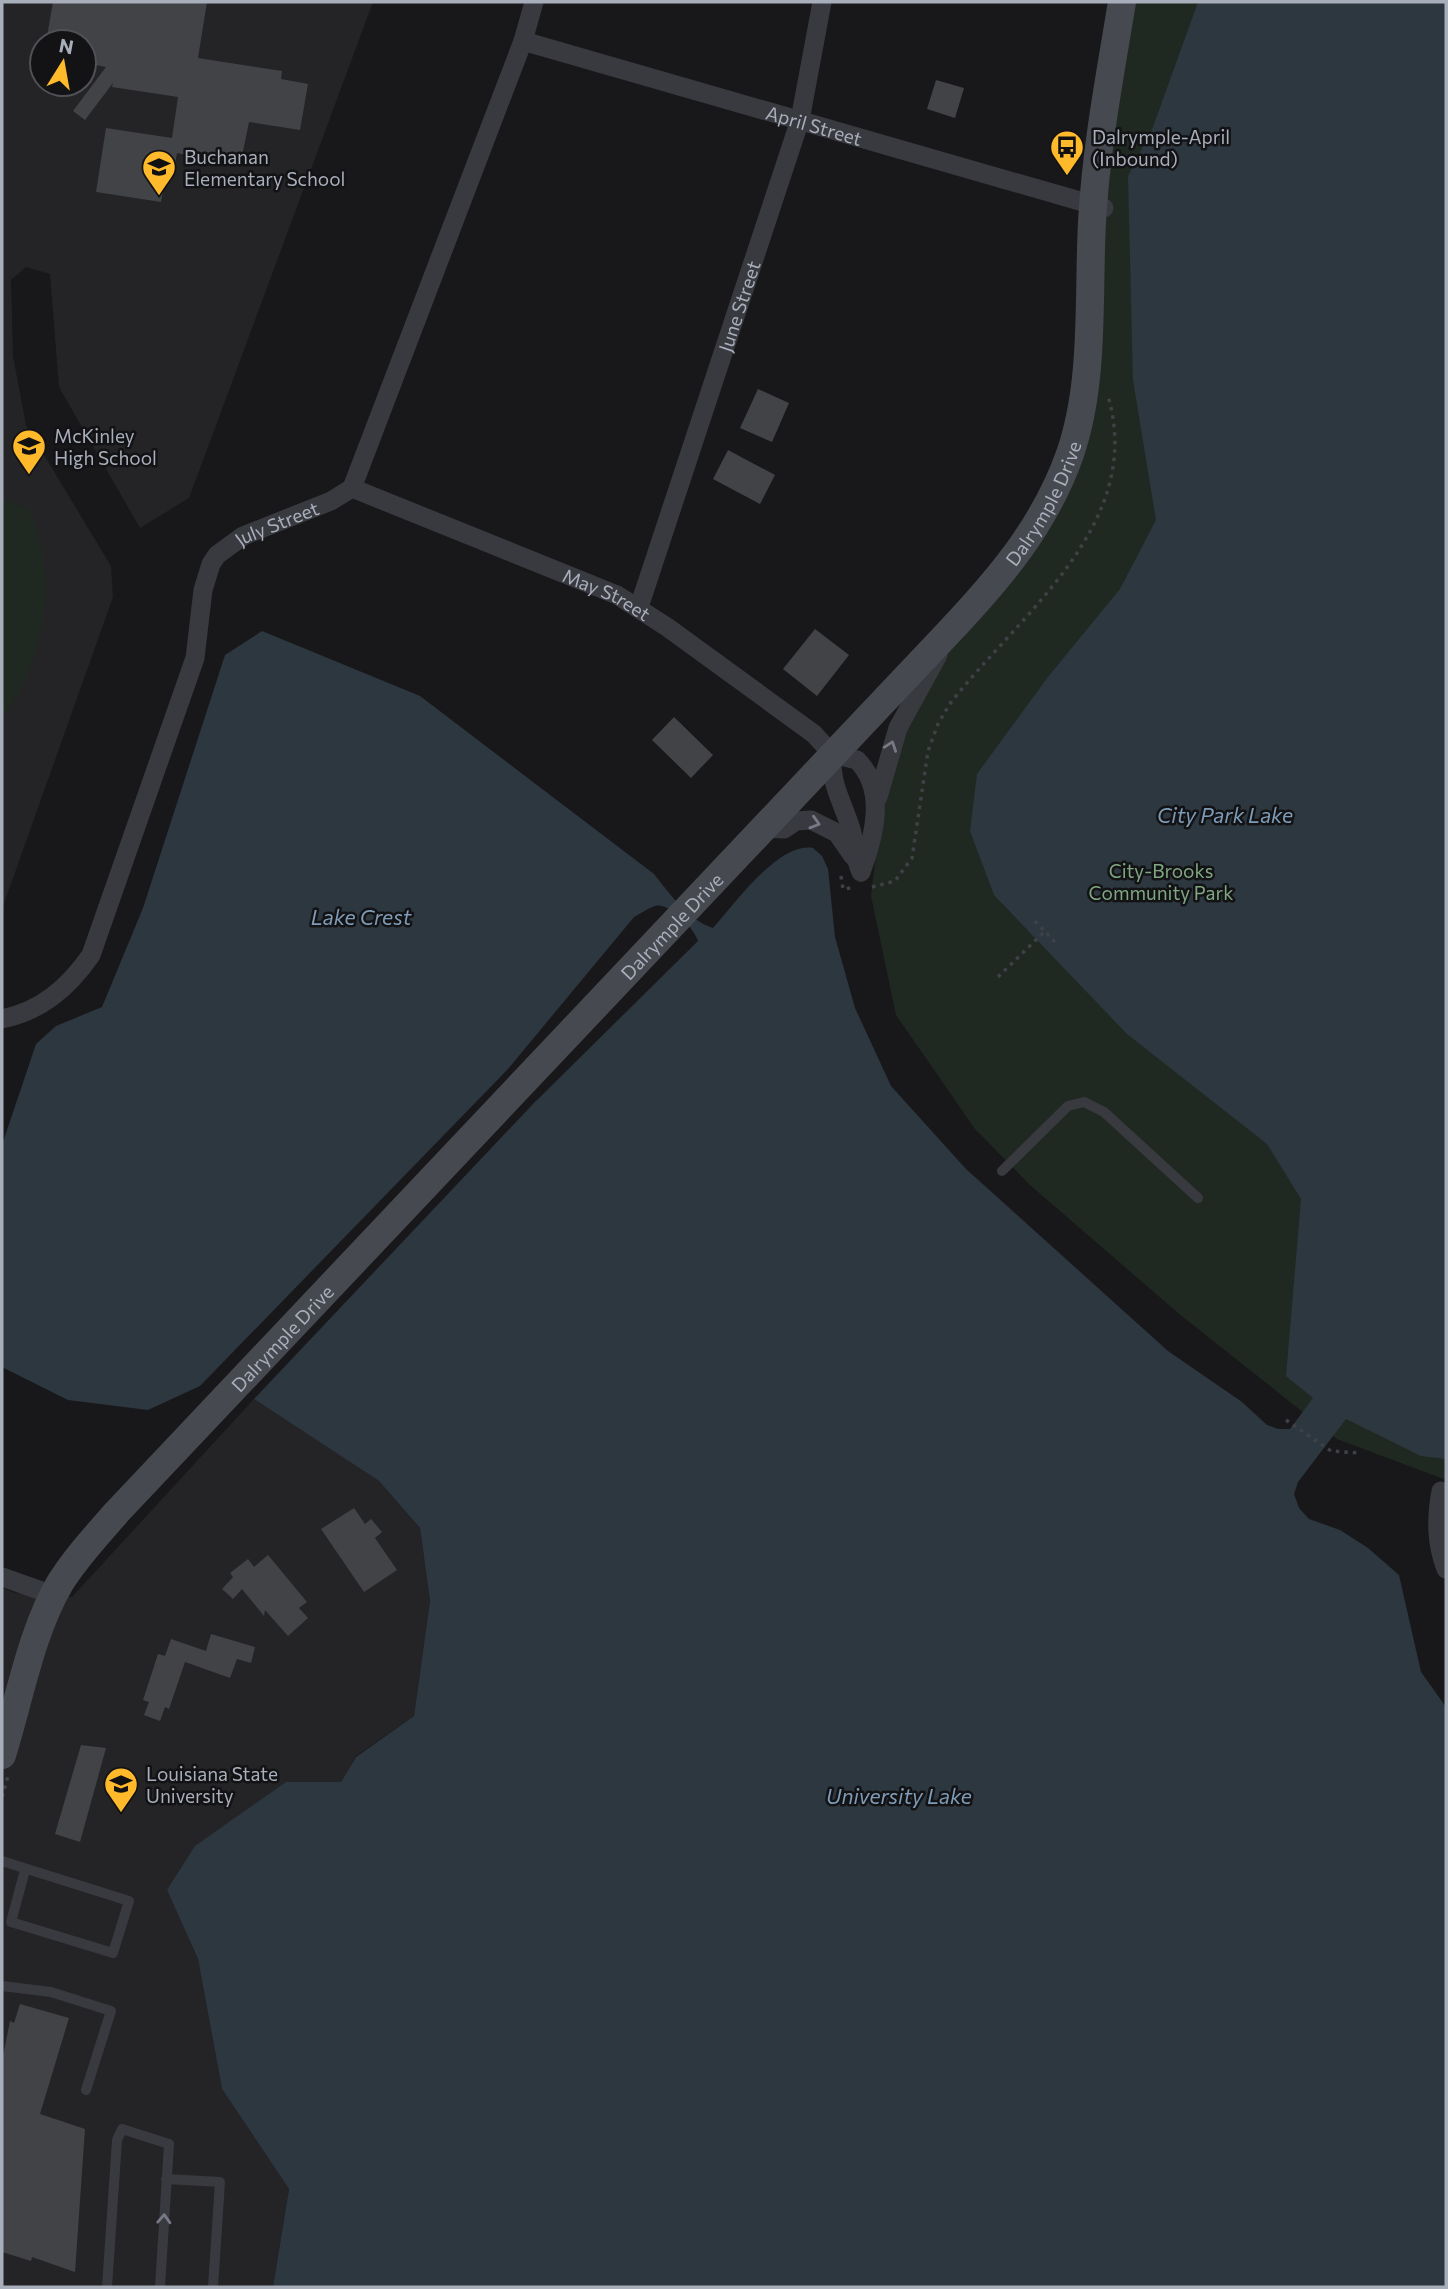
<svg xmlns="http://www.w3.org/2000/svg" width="1448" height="2289" font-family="Commissioner,sans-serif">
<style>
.built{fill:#242427;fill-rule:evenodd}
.green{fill:#1f2921}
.water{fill:#2d3740}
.building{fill:#424347}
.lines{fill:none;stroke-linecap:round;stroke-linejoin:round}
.path{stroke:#3e4147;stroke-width:3.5;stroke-dasharray:3.5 5;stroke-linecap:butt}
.lane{stroke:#393a40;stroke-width:10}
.street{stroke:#393a40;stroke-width:19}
.secondary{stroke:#464950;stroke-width:28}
.oneway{stroke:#777a84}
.labels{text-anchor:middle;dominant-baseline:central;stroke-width:5;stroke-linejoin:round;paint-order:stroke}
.street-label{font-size:19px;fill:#a9aebb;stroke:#131315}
.poi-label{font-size:19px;fill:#a9aebb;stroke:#131315;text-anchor:start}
.park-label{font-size:19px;fill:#7fa782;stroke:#131315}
.water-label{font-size:21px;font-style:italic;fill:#7e9cb8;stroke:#131315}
</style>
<rect width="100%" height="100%" fill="#18181a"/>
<path class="built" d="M2,2H373L189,498L140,528L59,387L50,274L26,267L11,280L13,356L26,425L111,566L113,597L2,909ZM42,42H84V84H42Z
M254,1399L379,1481L420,1528L430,1601L414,1716L356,1756L341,1782H286L167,1890L198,1959L222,2089L289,2189L273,2287H2V1588L16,1593L72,1597Z"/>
<path class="green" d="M1124,2H1446V1480L1337,1439L1178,1313L1030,1185L975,1129L896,1015L871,896L887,758L949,632L1069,456Z
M2,498L28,509C59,567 46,668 2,717Z"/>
<path class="water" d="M1198,2H1446V1459L1421,1456L1346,1419L1298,1482L1294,1494L1299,1508L1309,1519L1340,1530L1368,1548L1399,1575L1421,1672L1446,1707V2287H273L289,2189L222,2089L198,1959L167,1890L195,1846L286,1782H341L356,1757L414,1716L430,1601L420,1528L379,1481L254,1399L533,1104L698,941C694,928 669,902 655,906C648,908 640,914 634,917L508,1069L200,1386L148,1410L68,1400L2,1367V1145L36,1044L56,1026L102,1007L143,908L225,655L262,631L420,696L654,874C670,894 688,920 713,928C735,904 778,842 813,848L822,856L828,869L835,937L855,1008L891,1086L966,1169L1168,1351L1242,1402L1267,1425L1278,1429H1290L1313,1398L1286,1376L1301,1199L1267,1144L1127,1034L994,895L970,831L977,774L1048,677L1120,589L1156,520L1133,380L1128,176L1153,127Z"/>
<path class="building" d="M53,2H207L198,58L282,71L281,79L308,84L300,130L249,122L240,166L177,153L173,175L166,174L161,202L96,192L106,128L172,138L178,97L112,87L113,83L85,120L73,111L106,67L84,63V42H46Z
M936,80L964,88L955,118L927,109Z
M758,389L789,403L772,442L740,428Z
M728,450L775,475L760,504L713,479Z
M815,629L849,655L817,696L783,669Z
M674,717L713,755L691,778L652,740Z
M354,1508L365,1524L371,1519L382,1532L375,1538L397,1570L364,1592L321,1529Z
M268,1555L307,1602L299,1608L308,1618L288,1636L265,1610L264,1616L242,1589L233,1599L222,1589L233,1577L230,1573L248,1559L254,1567Z
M211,1634L255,1647L251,1663L237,1659L230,1678L185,1662L169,1709L165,1707L160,1721L144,1715L149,1702L143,1700L158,1654L165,1656L171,1639L206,1651Z
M81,1745L106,1748L80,1842L55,1834Z
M20,2004L69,2018L40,2114L85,2129L75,2272L32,2257L31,2261L2,2252V2061L10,2021L14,2023Z"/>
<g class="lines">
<path class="path" d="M841,876L843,889L851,888
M872,887L895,881L912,858L928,751L938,724L949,705C1018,615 1146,525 1108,396
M1035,921L1055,942
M998,977L1045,931
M1286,1420L1331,1451L1360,1453
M2,1797L8,1776"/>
<path class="lane" d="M1002,1171L1068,1106L1084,1102L1104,1112L1198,1198
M2,1861L129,1901L113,1953L11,1922L25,1870
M2,1986L51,1992L111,2011L86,2090
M166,2179L220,2182L213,2287
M107,2287L117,2140L122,2129L169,2144L160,2287"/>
<g class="street">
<path id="s1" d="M523,41L1104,208"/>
<path id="s2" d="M352,488L617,595L667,627L814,734L832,754L857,760C887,790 874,837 861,872"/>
<path id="s3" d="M639,607L800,120L822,2"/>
<path d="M832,754C830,785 842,800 851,829C855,843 854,858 861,872"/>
<path d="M878,797L898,728L938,655"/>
<path d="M760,828L784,829L796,821L811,820L837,833L853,856"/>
<path id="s4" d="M2,1019C41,1011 68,988 91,955L195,658L203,590L211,564L217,555L243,536L331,501L352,488L523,41L534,2"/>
<path d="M1441,1491C1436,1519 1436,1543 1446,1569"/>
<path d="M2,1577L53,1595"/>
</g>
<path class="secondary" id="s5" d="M2,1755C19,1701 31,1632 60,1583C76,1557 98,1534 117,1512L949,632C1000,578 1045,525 1070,454C1095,382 1088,297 1092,222C1096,148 1110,75 1122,2"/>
</g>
<defs><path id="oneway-chevron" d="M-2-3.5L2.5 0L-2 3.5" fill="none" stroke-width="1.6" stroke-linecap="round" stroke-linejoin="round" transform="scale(1.75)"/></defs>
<g class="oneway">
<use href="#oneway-chevron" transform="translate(891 746) rotate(-71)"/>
<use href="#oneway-chevron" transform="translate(815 823) rotate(17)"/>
<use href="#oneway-chevron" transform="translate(164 2219) rotate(-87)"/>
</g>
<defs>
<g id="bus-pin" transform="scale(1.75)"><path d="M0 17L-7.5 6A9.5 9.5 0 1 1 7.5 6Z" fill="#ffba2b" stroke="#131315"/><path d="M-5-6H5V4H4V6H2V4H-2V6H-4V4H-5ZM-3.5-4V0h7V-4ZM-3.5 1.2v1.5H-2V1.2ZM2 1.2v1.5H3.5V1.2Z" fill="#111"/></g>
<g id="school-pin" transform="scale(1.75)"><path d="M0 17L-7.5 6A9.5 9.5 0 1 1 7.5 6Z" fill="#ffba2b" stroke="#131315"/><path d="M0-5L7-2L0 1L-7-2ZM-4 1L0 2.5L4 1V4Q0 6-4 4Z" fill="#111"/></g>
<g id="university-pin" transform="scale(1.75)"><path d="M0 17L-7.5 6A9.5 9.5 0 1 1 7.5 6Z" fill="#ffba2b" stroke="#131315"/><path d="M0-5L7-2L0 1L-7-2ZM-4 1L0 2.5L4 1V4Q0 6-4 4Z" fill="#111"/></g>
</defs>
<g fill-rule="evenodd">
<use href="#bus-pin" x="1067" y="147"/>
<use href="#school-pin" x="159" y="167"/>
<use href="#school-pin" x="29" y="446"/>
<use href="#university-pin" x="121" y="1784"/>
</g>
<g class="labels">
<g class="street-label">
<text stroke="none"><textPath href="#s1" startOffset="303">April Street</textPath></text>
<text stroke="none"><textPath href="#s3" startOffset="317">June Street</textPath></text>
<text stroke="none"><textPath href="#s5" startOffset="1645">Dalrymple Drive</textPath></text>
<text stroke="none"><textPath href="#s4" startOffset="602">July Street</textPath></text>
<text stroke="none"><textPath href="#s2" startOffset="276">May Street</textPath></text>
<text stroke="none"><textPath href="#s5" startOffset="1080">Dalrymple Drive</textPath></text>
<text stroke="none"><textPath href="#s5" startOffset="513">Dalrymple Drive</textPath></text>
</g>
<g class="poi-label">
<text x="1092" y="136">Dalrymple-April<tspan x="1092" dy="22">(Inbound)</tspan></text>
<text x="184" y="156">Buchanan<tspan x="184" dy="22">Elementary School</tspan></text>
<text x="54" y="435">McKinley<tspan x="54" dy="22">High School</tspan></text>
<text x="146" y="1773">Louisiana State<tspan x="146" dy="22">University</tspan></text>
</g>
<g class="park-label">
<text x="1161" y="870">City-Brooks<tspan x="1161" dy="22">Community Park</tspan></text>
</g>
<g class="water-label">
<text x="1225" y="814">City Park Lake</text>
<text x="361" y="916">Lake Crest</text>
<text x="899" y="1795">University Lake</text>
</g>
</g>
<rect width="1448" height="2289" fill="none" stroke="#a9aebb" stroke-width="7"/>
<g transform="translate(63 63) rotate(11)"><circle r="33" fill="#131315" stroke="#4f5157" stroke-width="2"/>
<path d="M0-5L12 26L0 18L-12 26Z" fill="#ffba2b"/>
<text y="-10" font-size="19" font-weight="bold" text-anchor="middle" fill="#a9aebb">N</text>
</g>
</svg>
